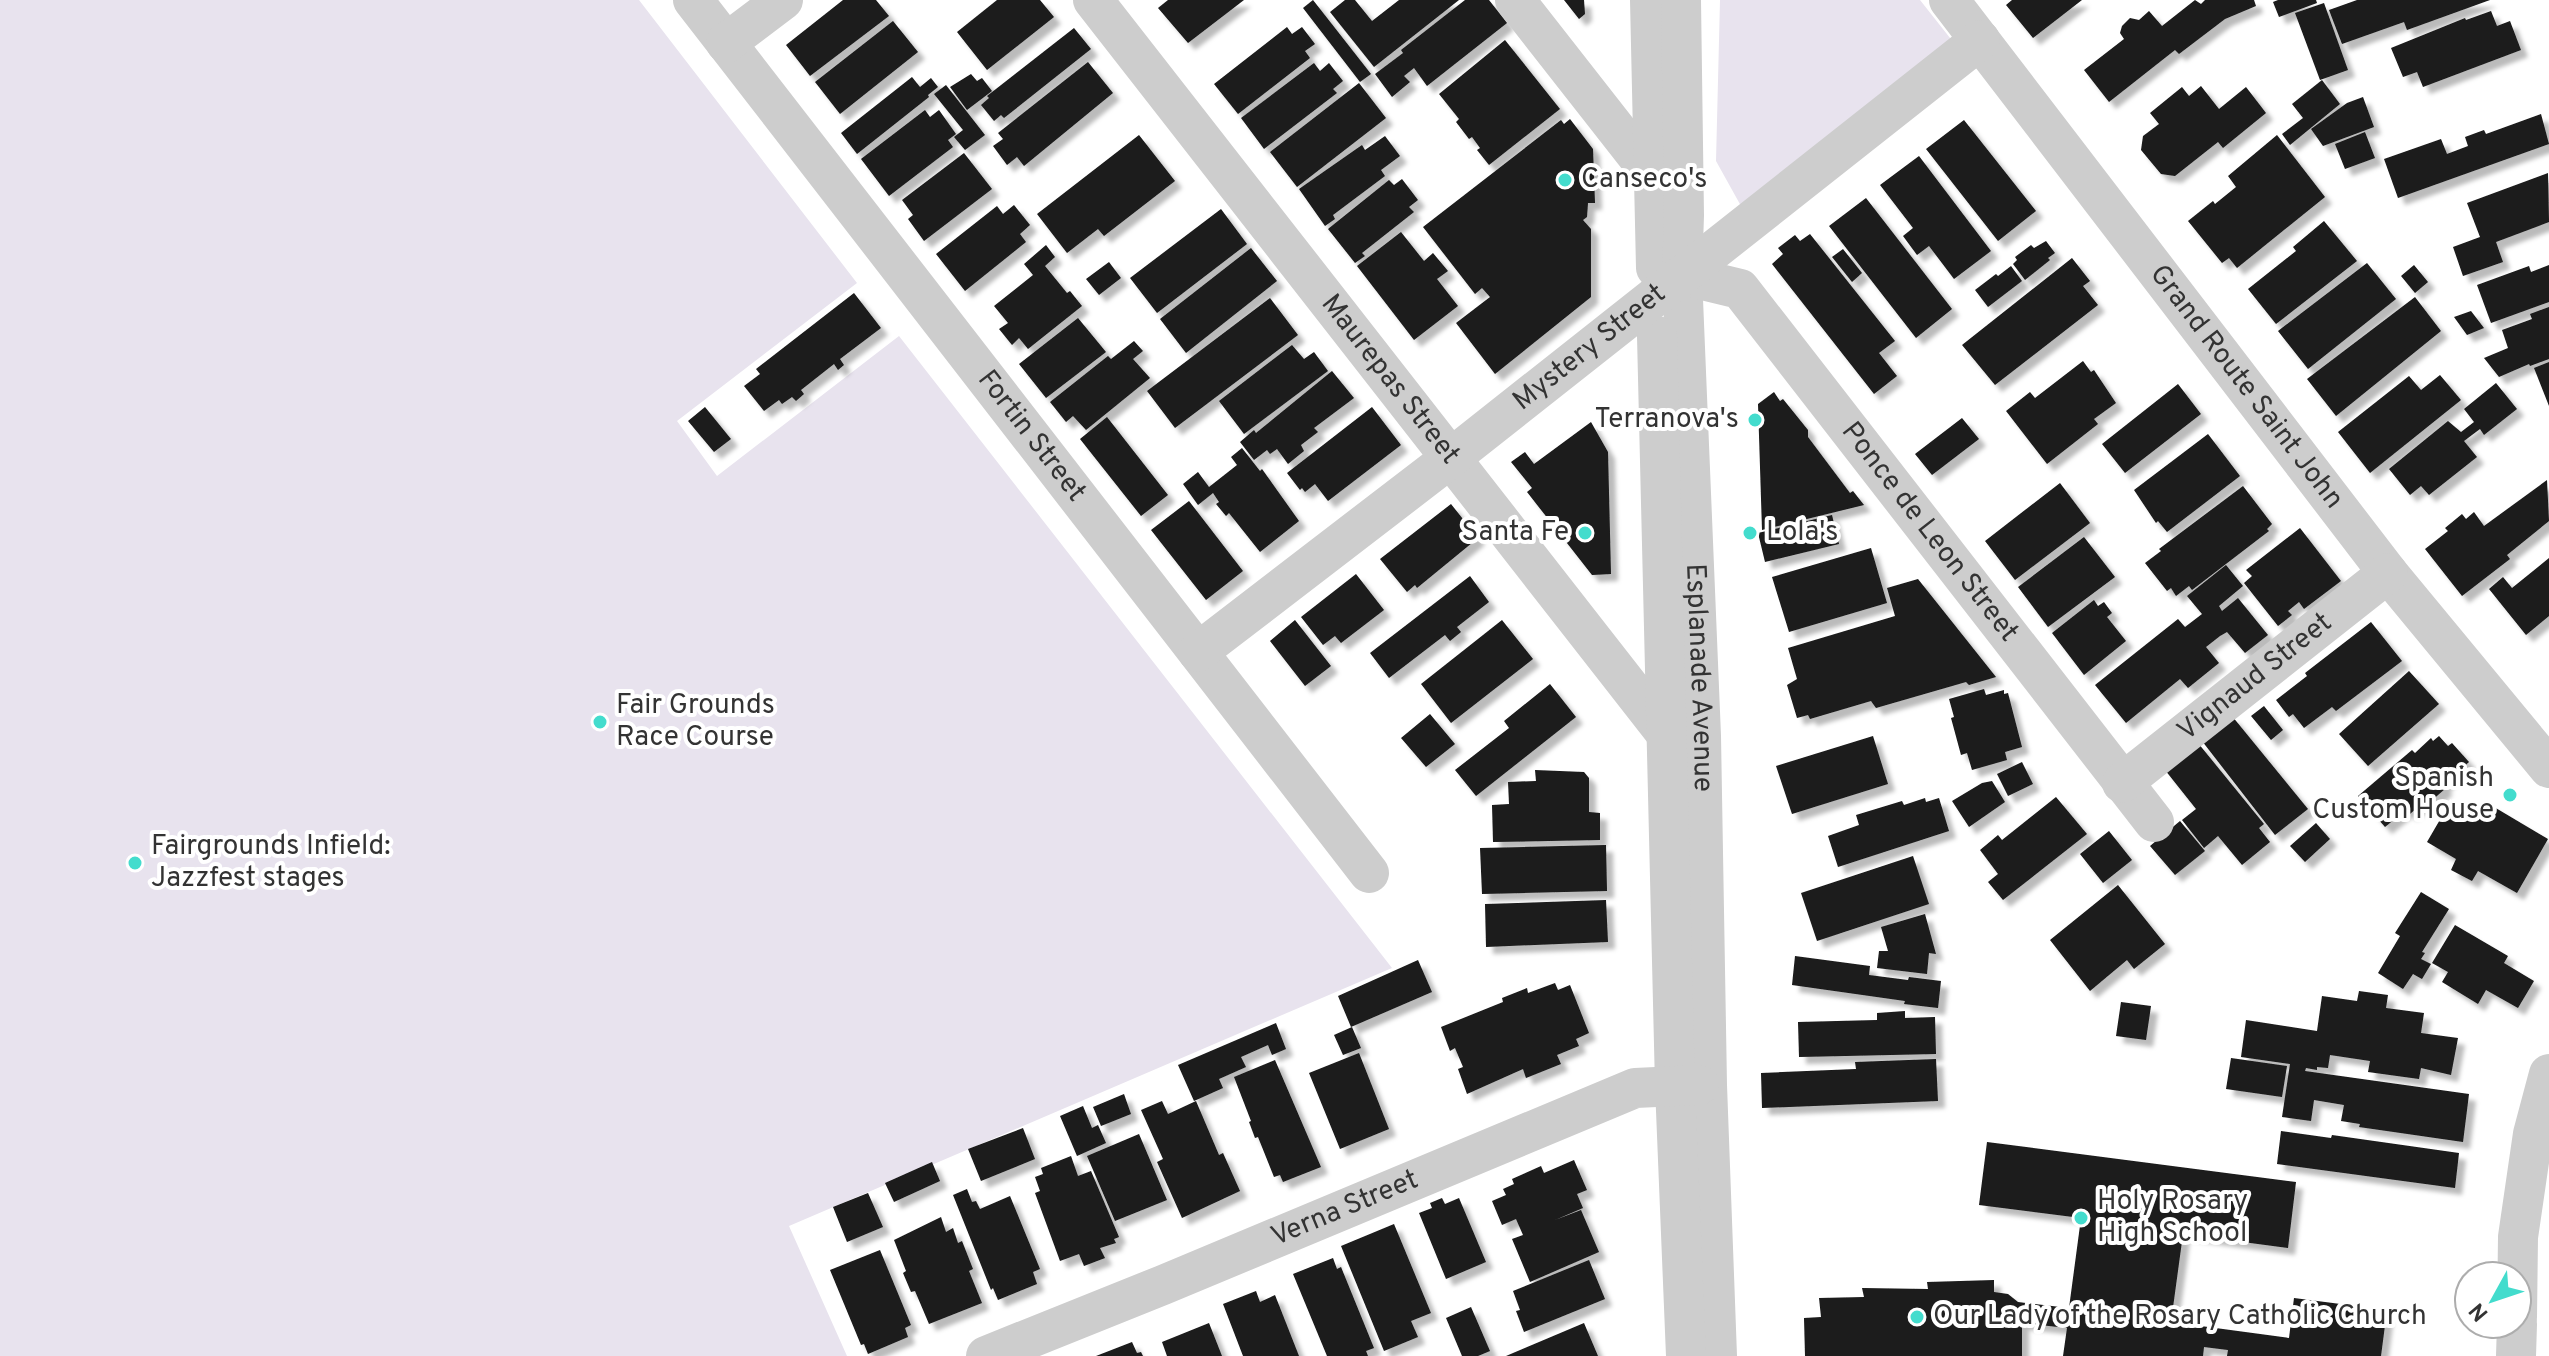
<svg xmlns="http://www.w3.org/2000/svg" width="2549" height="1356" font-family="Overpass,sans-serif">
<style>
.green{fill:#e8e3ee}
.building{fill:#1a1a1a;filter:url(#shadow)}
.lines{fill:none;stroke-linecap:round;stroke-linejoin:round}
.minor{stroke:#cdcdcd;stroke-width:40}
.poi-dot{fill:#43dccd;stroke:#fff;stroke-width:3}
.labels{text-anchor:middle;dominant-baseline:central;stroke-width:8;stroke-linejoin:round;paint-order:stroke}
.poi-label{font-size:28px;fill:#333;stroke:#fff;text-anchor:start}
.street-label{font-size:28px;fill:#333;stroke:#fff}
</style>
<defs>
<filter id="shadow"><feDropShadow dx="7" dy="7" stdDeviation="2" flood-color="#0004"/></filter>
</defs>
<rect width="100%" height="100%" fill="#fff"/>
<path class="green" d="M0,0H639L857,283L677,421L717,476L899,336L1392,968L789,1226L847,1356H0Z
M1720,0H1920L1954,43L1741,206L1716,161Z"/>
<path class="building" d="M843,0H876L889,16L810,76L786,45Z
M997,0H1040L1054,17L987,70L957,32Z
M1168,0H1244L1188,43L1158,8Z
M1313,0L1371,74L1360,82L1303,8Z
M1345,0H1355L1372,21L1399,0H1459L1374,67L1330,12Z
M1465,0H1489L1507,23L1427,86L1414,68L1404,76L1410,82L1392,97L1375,74L1403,53L1401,50Z
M1564,0H1584L1585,14L1579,19Z
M2012,0H2082L2033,38L2006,5Z
M2195,0L2201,4L2205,0H2254L2256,6L2225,19L2179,54L2175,50L2109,102L2084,70L2124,39L2120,33L2122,26L2130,18L2139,20L2149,11L2162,26Z
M2278,0H2316L2317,3L2279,17L2273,2Z
M2357,0H2490L2407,30L2404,22L2342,44L2329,10Z
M2324,3L2348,70L2320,80L2295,13Z
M2491,11L2497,26L2510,21L2521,50L2423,87L2417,72L2403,77L2391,48L2465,18L2466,20Z
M893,21L918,52L840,114L815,82Z
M1287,27L1292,34L1302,27L1315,44L1305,51L1310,58L1238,114L1214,84Z
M1074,28L1091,49L1004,118L1001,115L994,121L981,105L989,98L987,96Z
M1505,40L1560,109L1489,165L1477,150L1480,148L1472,137L1469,139L1456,122L1459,119L1439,94Z
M1088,62L1113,93L1024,166L1017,157L1007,165L993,146L1003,139L998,133Z
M1314,63L1320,71L1329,63L1343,81L1333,89L1337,93L1264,149L1241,118Z
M971,74L977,81L982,78L992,91L967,110L950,87Z
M912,77L920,87L931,78L938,87L928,95L929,97L857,154L841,133Z
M2322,80L2340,104L2290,145L2282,134L2303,118L2292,104Z
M1359,83L1386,118L1297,187L1270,152Z
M946,85L985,135L965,150L954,137L963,130L934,94Z
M2201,86L2219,109L2246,87L2266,113L2223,148L2218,142L2175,176L2161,174L2141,150L2143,136L2159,124L2150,113L2182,87L2189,96Z
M2363,97L2374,127L2323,146L2311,129L2347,103Z
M925,110L930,117L939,110L956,134L948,140L953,147L889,196L861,159Z
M2541,114L2549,144L2398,198L2384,159L2441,139L2447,154L2468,146L2465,137L2484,130L2486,134Z
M1570,119L1593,149L1595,203H1588L1587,217L1583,220L1591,229V297L1495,374L1456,323L1490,297L1482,288L1475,294L1423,227L1561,120L1564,124Z
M1964,120L2036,211L1998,241L1926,149Z
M2365,132L2375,158L2345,169L2335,144Z
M1139,135L1175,181L1104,236L1098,229L1067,253L1037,214Z
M2277,135L2325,197L2237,268L2229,258L2222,263L2188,221L2213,201L2215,204L2236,187L2228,176Z
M1385,136L1400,156L1381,170L1385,176L1333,215L1335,219L1325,226L1299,189L1362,145L1365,150Z
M964,153L992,189L924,241L908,219L913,215L902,200Z
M1919,156L1991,251L1954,279L1929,246L1917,255L1903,236L1913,228L1880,185Z
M2548,173L2549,222L2496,242L2503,262L2463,276L2453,247L2480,237L2467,203Z
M1402,179L1418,200L1409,207L1414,212L1362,253L1365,256L1355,263L1328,229L1389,180L1394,185Z
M1866,198L1952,309L1916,338L1829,226Z
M1014,205L1030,225L1020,234L1026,242L965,291L936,254L997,206L1003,214Z
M1221,209L1247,244L1157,313L1130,278Z
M2324,221L2357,261L2276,324L2248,289L2296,251L2293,247Z
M1401,232L1424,261L1433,253L1448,271L1437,279L1458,306L1414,340L1357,266Z
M1810,234L1895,341L1879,353L1897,376L1874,394L1772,264L1783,254L1778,248L1795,235L1800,241Z
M2046,241L2055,253L2048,258L2050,260L2025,280L2013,264L2017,260L2015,257L2031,245L2034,248Z
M1046,245L1055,257L1045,266L1067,293L1070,291L1082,306L1028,349L1019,338L1012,345L999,329L1008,323L994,306L1033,275L1024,264Z
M1251,248L1277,281L1186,353L1160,319Z
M1843,249L1862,273L1852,282L1832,257Z
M2072,258L2090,281L2083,286L2098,305L1995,385L1962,345Z
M1109,262L1121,278L1099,295L1086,279Z
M2367,263L2396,299L2308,369L2278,331Z
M2414,265L2428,282L2415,293L2401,276Z
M2549,265V302L2491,323L2477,285L2529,266L2531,272Z
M2011,266L2022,281L1988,307L1975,290L1996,274L1998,276Z
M854,293L881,328L840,359L844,365L838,370L834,364L801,390L804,394L796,401L792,397L782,404L779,400L764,411L744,386L760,374L756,369Z
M2415,297L2441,331L2336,416L2307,379Z
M1270,298L1298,335L1175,428L1147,391Z
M2549,307V359L2530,366L2529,364L2499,377L2484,358L2508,348L2502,330L2532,319L2530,314Z
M2471,311L2484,328L2467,335L2454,317Z
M1078,318L1106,352L1046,398L1019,364Z
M1134,341L1143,351L1133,359L1150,378L1086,430L1073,416L1066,422L1050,402L1108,356L1111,359Z
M1292,345L1304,359L1314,352L1328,371L1244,434L1219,401Z
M2083,361L2091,372L2094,370L2116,403L2094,419L2098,424L2047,464L2006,411L2030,392L2035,398Z
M2549,362V406L2534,368Z
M1332,371L1354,398L1314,428L1318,432L1301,445L1304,451L1288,464L1277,449L1270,454L1267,450L1254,460L1240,442L1254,430L1256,433Z
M2440,375L2461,400L2370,473L2338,432L2409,376L2421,390Z
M2496,383L2517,409L2484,435L2480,429L2464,441L2477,457L2429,495L2421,486L2410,495L2389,469L2448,421L2461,432L2474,422L2464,409Z
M2178,384L2201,414L2125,473L2102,444Z
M1774,392L1780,401L1783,399L1808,430V437L1850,493L1853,491L1864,505L1762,530L1758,404Z
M705,407L731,439L714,452L688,421Z
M1372,407L1401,445L1328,501L1315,484L1305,492L1302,488L1300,490L1287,473Z
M1107,417L1168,495L1141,516L1080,439Z
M1962,418L1979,439L1932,475L1915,454Z
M1591,422L1608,452L1611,574L1592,575L1527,492L1532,488L1511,462L1525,452L1534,464Z
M2208,434L2240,476L2167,532L2158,521L2156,523L2134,490Z
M1242,448L1260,471L1262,469L1299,521L1260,552L1229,513L1226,516L1216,504L1219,502L1213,493L1198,505L1183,484L1198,472L1209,487L1237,465L1231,457Z
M2547,480L2549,521L2507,555L2510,559L2462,596L2425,549L2448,531L2445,528L2462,514L2466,519L2474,512L2484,526Z
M2060,483L2090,523L2015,580L1985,541Z
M2243,486L2272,524L2267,529L2269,531L2192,590L2189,586L2176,596L2171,588L2167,591L2145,563L2161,551L2159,549Z
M1189,501L1243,571L1206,600L1151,530Z
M1451,504L1478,538L1417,588L1415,585L1407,592L1380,559Z
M1832,515L1839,544L1765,562L1758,533Z
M2300,528L2341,581L2304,609L2299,602L2288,611L2292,615L2278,626L2244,583L2252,576L2246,570Z
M2084,537L2115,577L2048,627L2018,587Z
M1871,548L1887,603L1789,632L1772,577Z
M2549,558V616L2526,635L2489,589L2503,577L2512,588Z
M2226,565L2243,586L2219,606L2222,611L2238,598L2268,635L2245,653L2227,632L2220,636L2206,647L2219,663L2188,688L2180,679L2126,723L2095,685L2178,619L2185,627L2202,614L2187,596Z
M1356,574L1384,610L1341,643L1335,636L1323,645L1301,617Z
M1470,576L1489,602L1457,627L1461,632L1450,641L1445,635L1389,678L1370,653Z
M1918,579L1996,677L1969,685L1966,682L1876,708L1871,701L1810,719L1808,715L1797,718L1787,685L1797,679L1788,648L1895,616L1887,588Z
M2094,600L2098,606L2104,602L2112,613L2107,617L2126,641L2084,675L2052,633Z
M1295,620L1331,666L1305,686L1270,641Z
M1502,620L1533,659L1451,723L1421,684Z
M2371,622L2402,661L2336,711L2332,707L2304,728L2293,714L2289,717L2276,700L2307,676L2305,673Z
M2409,671L2439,704L2368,766L2339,734Z
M1550,684L1576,717L1476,796L1455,770L1509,728L1504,721Z
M1984,689L1986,695L2004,690V694L2008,693L2022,747L2005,752L2007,760L1972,770L1967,753L1961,755L1951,718L1954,717L1949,699Z
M2264,706L2283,730L2271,740L2251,716Z
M1430,714L1455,744L1426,767L1401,738Z
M2232,716L2308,809L2275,835L2202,741Z
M1873,736L1888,784L1792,814L1776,766Z
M2439,736L2448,746L2452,743L2469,762L2443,785L2446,788L2421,810L2418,807L2410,814L2406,810L2385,827L2358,796L2412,750L2415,753L2431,738L2433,741Z
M2198,743L2264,824L2259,828L2270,842L2242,865L2218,836L2204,848L2182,820L2196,809L2165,770Z
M2022,762L2033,784L2008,796L1997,774Z
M1535,770L1584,772L1589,778V812L1600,813V840L1493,842L1492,805L1509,804L1508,782L1536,781Z
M1992,781L2005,802L1969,827L1952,801L1982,783Z
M2056,797L2087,834L2003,900L1988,882L1998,874L1980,850L1998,835L2002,840Z
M1925,798L1926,802L1939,798L1949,831L1838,867L1828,836L1859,825L1856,815L1902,801L1904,805Z
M2452,799L2483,816L2489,804L2548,839L2517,893L2478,871L2472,881L2451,870L2456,859L2427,842Z
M2180,821L2205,851L2175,875L2150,846Z
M2316,823L2330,839L2305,862L2290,846Z
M2109,831L2132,860L2103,883L2080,854Z
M1606,845L1607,891L1482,894L1480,848Z
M1913,856L1929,904L1817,941L1801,893Z
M2118,885L2165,944L2134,969L2127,960L2090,991L2050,940Z
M2421,892L2449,909L2422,952L2425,953L2421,959L2431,964L2422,979L2413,974L2403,989L2378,973L2400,936L2395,933Z
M1606,900L1608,942L1486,947L1485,904Z
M1925,914L1936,954L1929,953L1927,974L1877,968L1879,951H1888L1881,927Z
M2455,925L2508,956L2504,963L2534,981L2518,1008L2486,990L2478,1004L2442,982L2448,972L2432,963Z
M1795,956L1870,966L1869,975L1908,980L1909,977L1941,981L1938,1008L1904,1004L1905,1001L1792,985Z
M1418,960L1432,992L1351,1027L1338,996Z
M1555,983L1558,990L1570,985L1589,1033L1576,1039L1579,1046L1557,1055L1561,1064L1526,1078L1523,1069L1467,1094L1458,1069L1463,1067L1455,1048L1450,1051L1441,1027L1503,1002L1502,998L1527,988L1528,993Z
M2359,991L2388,995L2386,1008L2424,1013L2421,1033L2458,1038L2451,1075L2421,1068L2419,1079L2368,1072L2370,1061L2330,1055L2328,1068L2317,1067V1070L2306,1068L2305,1071L2469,1094L2463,1142L2359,1127L2360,1124L2341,1121L2344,1105L2314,1100L2311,1121L2282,1117L2290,1064L2241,1057L2246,1020L2317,1031L2322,996L2357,1001Z
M2121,1002L2151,1006L2146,1040L2116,1036Z
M1905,1011V1018L1935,1017L1936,1054L1799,1057L1798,1022L1877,1020V1013Z
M1276,1023L1286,1049L1272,1055L1268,1045L1241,1057L1246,1067L1219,1079L1223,1088L1194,1101L1178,1065Z
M1352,1027L1361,1048L1343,1055L1334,1035Z
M1359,1053L1389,1129L1340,1149L1309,1073Z
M2231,1058L2287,1066L2282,1097L2226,1089Z
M1936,1059L1938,1101L1762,1108L1761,1073L1856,1069L1855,1062Z
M1275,1060L1321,1167L1283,1182L1280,1175L1274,1177L1258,1137L1255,1138L1249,1122L1251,1121L1234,1077Z
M1124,1094L1131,1114L1101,1126L1093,1107Z
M1162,1101L1168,1114L1196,1101L1219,1155L1223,1153L1240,1191L1182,1218L1157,1162L1163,1159L1141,1110Z
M1083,1106L1092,1128L1098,1125L1106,1143L1077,1156L1060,1116Z
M1023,1128L1035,1159L981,1181L968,1149Z
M2281,1131L2331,1138L2332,1135L2459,1153L2455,1188L2277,1164Z
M1139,1134L1167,1200L1115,1221L1087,1156Z
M1987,1142L2296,1182L2288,1248L2183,1234L2171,1322L2289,1338L2294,1298L2387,1310L2381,1356H2227L2228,1350L2204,1347L2203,1356H2063L2067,1328L2022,1323V1356H1805L1804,1318L1821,1317L1819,1298L1864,1297L1862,1288L1928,1289L1927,1282L1994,1280V1292L2008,1294L2018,1302L2069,1308L2081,1218L1979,1205Z
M1071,1156L1078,1176L1091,1171L1119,1237L1114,1239L1116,1243L1100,1248L1105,1258L1084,1266L1079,1254L1060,1261L1035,1193L1040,1191L1035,1177L1043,1174L1041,1168Z
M1574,1160L1587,1190L1577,1194L1583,1208L1555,1220L1581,1210L1599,1252L1530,1282L1512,1239L1523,1235L1516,1219L1502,1225L1492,1201L1506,1195L1503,1189L1514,1184L1512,1179L1541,1166L1544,1173Z
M932,1162L940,1181L894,1202L885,1183Z
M967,1189L972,1202L976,1201L980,1209L1010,1196L1040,1269L1033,1272L1037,1284L998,1300L993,1288L991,1290L953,1195Z
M868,1193L883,1227L847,1242L833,1207Z
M1442,1198L1445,1204L1459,1198L1486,1262L1446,1279L1419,1213L1432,1208L1430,1203Z
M941,1217L946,1232L953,1228L958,1243L962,1241L973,1269L969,1271L982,1303L929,1324L915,1291L911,1292L903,1273L906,1271L894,1240Z
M1394,1224L1431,1313L1411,1321L1418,1337L1384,1351L1341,1246Z
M880,1250L911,1325L905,1328L908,1337L868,1354L864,1344L861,1345L830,1270Z
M1333,1258L1337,1269L1341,1267L1374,1348L1366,1351L1368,1356H1327L1293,1274Z
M1589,1260L1605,1299L1524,1332L1516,1311L1520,1310L1513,1291Z
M1256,1291L1260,1302L1275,1295L1299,1356H1243L1223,1304Z
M1471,1307L1490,1351L1478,1356H1462L1446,1318Z
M1209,1323L1222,1356H1167L1162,1342Z
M1584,1323L1598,1356H1506Z
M1132,1342L1137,1353L1141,1352L1143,1356H1096Z"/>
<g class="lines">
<g class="minor">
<path id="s1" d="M693,0L1369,873"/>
<path id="s2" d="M1093,0L1667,735H1675"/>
<path d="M1515,0L1656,180"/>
<path d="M1650,0L1656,268"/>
<path id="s3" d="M1681,0L1684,215L1682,275L1701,736L1707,1085L1717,1356"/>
<path id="s4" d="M1949,0L2388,573L2549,768"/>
<path d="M726,43L783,0"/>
<path id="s5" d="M1682,275L1740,289L2154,822"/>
<path d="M1657,336L1675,1086L1686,1356"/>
<path id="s6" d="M1198,652L1452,457L1980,40"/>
<path id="s7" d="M2122,783L2388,573"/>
<path d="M2517,1317L2518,1237L2533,1134L2549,1074"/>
<path id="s8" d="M986,1356L1163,1285L1635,1088L1699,1085"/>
<path d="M2516,1356L2517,1324"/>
</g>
</g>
<g class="poi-dot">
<circle cx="1565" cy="180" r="8"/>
<circle cx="1755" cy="420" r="8"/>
<circle cx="1585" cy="533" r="8"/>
<circle cx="1750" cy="533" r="8"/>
<circle cx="600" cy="722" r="8"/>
<circle cx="2510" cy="795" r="8"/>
<circle cx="135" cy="863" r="8"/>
<circle cx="2081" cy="1218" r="8"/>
<circle cx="1917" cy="1317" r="8"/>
</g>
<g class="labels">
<g class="poi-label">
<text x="1581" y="180">Canseco's</text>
<text x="1739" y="420" text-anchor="end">Terranova's</text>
<text x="1569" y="533" text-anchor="end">Santa Fe</text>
<text x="1766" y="533">Lola's</text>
<text x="616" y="706">Fair Grounds<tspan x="616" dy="32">Race Course</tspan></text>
<text x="2494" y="779" text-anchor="end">Spanish<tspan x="2494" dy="32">Custom House</tspan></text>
<text x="151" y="847">Fairgrounds Infield:<tspan x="151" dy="32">Jazzfest stages</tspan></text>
<text x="2097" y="1202">Holy Rosary<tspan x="2097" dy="32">High School</tspan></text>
<text x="1933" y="1317">Our Lady of the Rosary Catholic Church</text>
</g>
<g class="street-label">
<text stroke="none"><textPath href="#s6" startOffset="496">Mystery Street</textPath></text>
<text stroke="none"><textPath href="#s2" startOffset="482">Maurepas Street</textPath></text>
<text stroke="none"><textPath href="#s4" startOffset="488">Grand Route Saint John</textPath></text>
<text stroke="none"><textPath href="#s1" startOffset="552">Fortin Street</textPath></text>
<text stroke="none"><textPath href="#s5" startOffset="368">Ponce de Leon Street</textPath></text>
<text stroke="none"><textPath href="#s3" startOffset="678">Esplanade Avenue</textPath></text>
<text stroke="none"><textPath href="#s7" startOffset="170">Vignaud Street</textPath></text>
<text stroke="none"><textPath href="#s8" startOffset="388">Verna Street</textPath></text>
</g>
</g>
<g transform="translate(2493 1300) rotate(230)"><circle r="38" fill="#ffffff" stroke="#adadad" stroke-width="2"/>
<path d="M0-6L14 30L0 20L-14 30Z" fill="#43dccd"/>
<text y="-12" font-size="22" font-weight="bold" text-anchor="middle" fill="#333333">N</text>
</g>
</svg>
